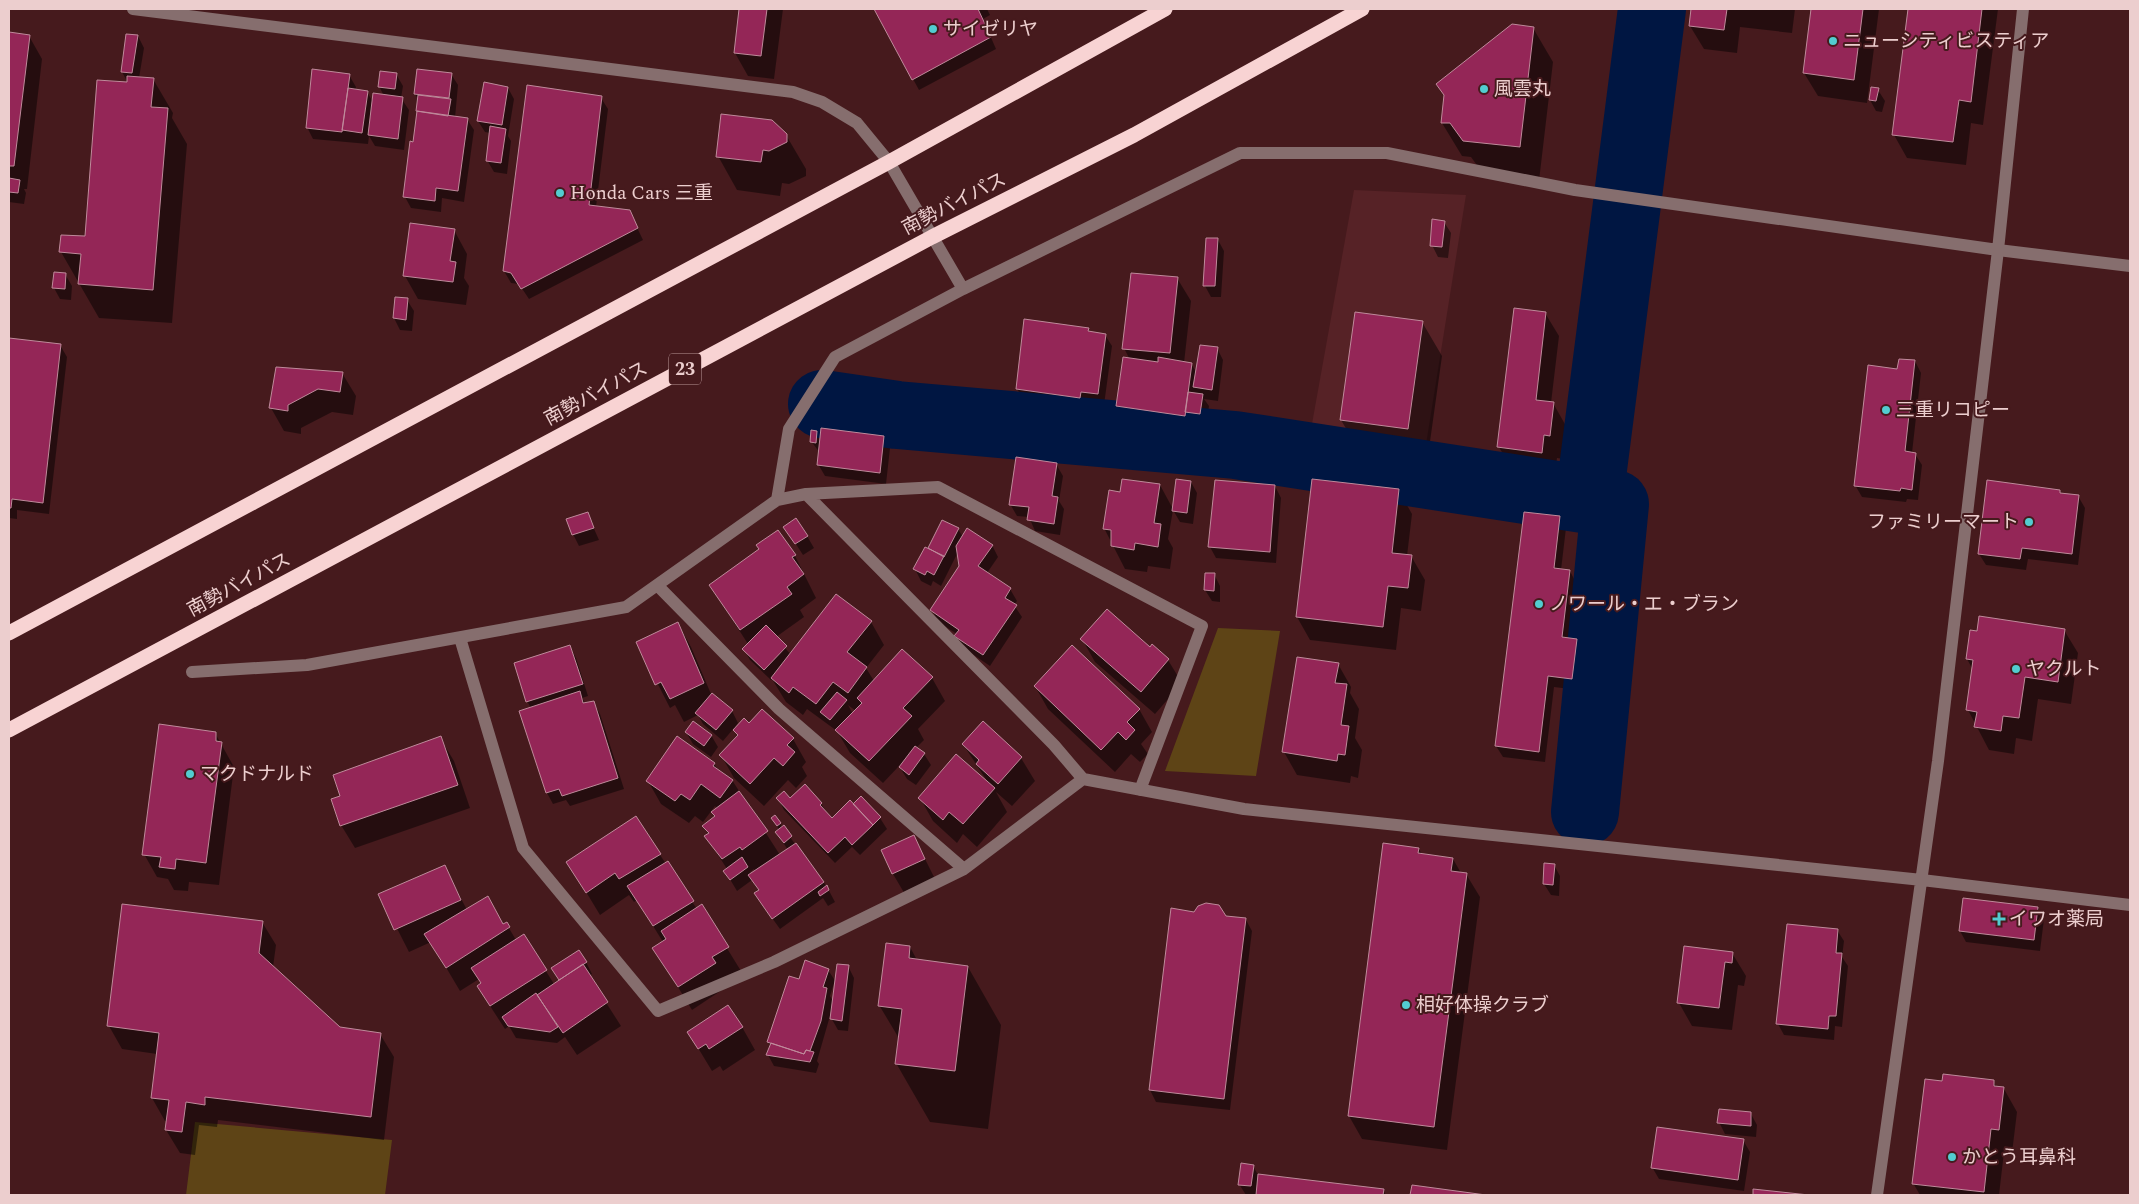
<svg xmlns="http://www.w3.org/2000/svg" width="2139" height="1204" font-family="Spectral,'Noto Sans JP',serif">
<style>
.built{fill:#562226}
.green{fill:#5e4416}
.shadow{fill:#0007;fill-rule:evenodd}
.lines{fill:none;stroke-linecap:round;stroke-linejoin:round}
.river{stroke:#001642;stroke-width:68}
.building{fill:#942657;stroke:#bf8a9b}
.minor{stroke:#866e6e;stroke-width:12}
.highway{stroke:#f8d3d3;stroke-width:15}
.poi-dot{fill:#52ccd0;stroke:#461a1d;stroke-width:2}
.labels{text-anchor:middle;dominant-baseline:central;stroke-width:4;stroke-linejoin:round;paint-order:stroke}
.shield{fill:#461a1d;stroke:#ba9899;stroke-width:1}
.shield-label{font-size:18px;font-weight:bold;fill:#eccece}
.poi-label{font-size:19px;fill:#eccece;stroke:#461a1d;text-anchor:start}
.street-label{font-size:19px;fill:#eccece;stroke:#461a1d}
</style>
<rect width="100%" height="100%" fill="#461a1d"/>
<path class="built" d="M1354,190L1466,195L1425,451L1310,435Z"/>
<path class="green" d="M1218,628L1280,631L1256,776L1165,771Z
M195,1122L392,1140L385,1195H186Z"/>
<path class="shadow" d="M741,9H783L774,79L748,76L735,53Z
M875,9H987L990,15L983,19L996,49L919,90Z
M1693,9H1795L1792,33L1740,27L1737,53L1704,49L1690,26Z
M1813,9H1879L1867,103L1818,96L1804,73Z
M1909,9H1998L1983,125L1971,123L1966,165L1907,158L1894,135Z
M1533,28L1553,62L1539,181L1484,175L1471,157L1462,156L1442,123Z
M9,33L29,36L42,59L27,189H24L26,193L24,204L9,202Z
M138,36L144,48L139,78L153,79L173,113L172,118L187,144L172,323L99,318L61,252L86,238L128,83L122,72Z
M396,74L403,86L401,98L409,110L404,150L375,146L369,136L368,144L313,139L307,127L349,75L356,87L355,90L367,92L373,102L384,96L379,86Z
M451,74L458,85L455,118L467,119L474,130L464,202L442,198L441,212L411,208L405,197L415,144L419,101L415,94Z
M508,88L514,99L508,136L511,141L507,174L494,172L487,160L490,133L485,132L478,121Z
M1878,90L1885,101L1882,112L1876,111L1870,100Z
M601,98L608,109L596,207L629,211L643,240L529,299L519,284L511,283L504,271Z
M786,135L806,169V176L789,184L782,183L780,196L737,190L718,156Z
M1444,222L1451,233L1448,258L1438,257L1432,245Z
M454,230L467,254L464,278L469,286L466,305L418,299L405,276Z
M1218,240L1224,251L1221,297H1211L1205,286Z
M65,274L72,286L71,300L60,299L54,288Z
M1177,278L1191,301L1184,363L1191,364L1197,373L1217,348L1223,360L1218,401L1204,399L1209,406L1206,425L1200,424L1198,438L1131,429L1117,406L1130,360L1124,348Z
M407,300L414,311L412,331L400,330L394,318Z
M1545,313L1559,336L1551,403H1553L1566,426L1563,459L1557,458L1555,475L1512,470L1499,447Z
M1422,322L1442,356L1427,463L1361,454L1341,420Z
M1088,329L1090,333L1105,335L1112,346L1104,405L1087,403L1086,409L1024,400L1017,389Z
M9,339L60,345L67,357L49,514L17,510V519L9,518Z
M1915,361L1921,373L1912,453L1915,454L1922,465L1918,500L1907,499L1906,502L1862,497L1855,485L1898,370Z
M342,373L356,396L353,415L332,412L301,428V434L284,431L271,408Z
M816,432L821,441L883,437L890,448L886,484L825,476L818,464L820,453L811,441Z
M1056,464L1063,476L1059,501L1064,509L1060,535L1035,531L1029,517L1017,516L1010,504Z
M1313,480L1399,491L1412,514L1407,556H1411L1425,580L1421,611L1401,608L1396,650L1310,640L1297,617Z
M1191,482L1197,493L1193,524L1180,522L1173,510L1168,539L1173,548L1170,569L1148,566L1147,572L1125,569L1104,528L1160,485L1173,509Z
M1275,486L1281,498L1276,563L1216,558L1210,547Z
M2059,491L2062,495L2078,496L2085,508L2078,565L2028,559L2026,570L1986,565L1979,554Z
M587,513L599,540L579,546L573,534Z
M1560,517L1566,528L1561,570L1570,571L1576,583L1569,639L1576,640L1583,651L1578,690L1554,687L1545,762L1503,757L1496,746Z
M943,521L958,529L963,537L992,545L998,557L987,573L1010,589L1017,601L1014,605L1022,617L990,666L962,647L957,634L938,622L932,610L961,566L958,552L941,586L933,581L931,586L921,581L915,569L928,550Z
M785,527L807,536L814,548L803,555Z
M795,556L816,598L800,610L804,617L776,637L791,655L871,622L884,645L866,668L874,681L932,678L945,701L918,729L924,740L916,748L924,754L931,765L916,785L907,779L899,766L883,783L850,753L837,731L807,709L803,715L786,702L772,679L771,680L750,660L744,649L748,644L710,585ZM848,705L856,711L853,714Z
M1214,574L1220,586V602L1212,601L1205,590Z
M678,624L691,647L711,694L732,711L738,723L735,727L749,725L793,739L806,762L802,767L807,776L796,788L788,780L764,806L734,778L721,755L738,736L734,728L723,741L703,724L698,715L684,722L675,705L670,708L637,643Z
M2064,630L2078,653L2071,704L2038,699L2032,741L2016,738L2014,754L1989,750L1968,710L1973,670L1967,659L1978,632Z
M1082,639L1168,660L1182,683L1155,714L1095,662Z
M570,647L576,658L588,696L582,698L586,704L593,702L600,714L624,789L570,806L566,800L553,804L547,793L531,708L527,701Z
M1338,664L1351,687L1350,693L1359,709L1355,738L1362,750L1358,778L1351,776L1350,783L1297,775L1284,752Z
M1035,686L1139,709L1152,732L1141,744L1148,754L1140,762L1131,754L1115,772L1048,709Z
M983,723L1021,758L1035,781L1012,806L996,792L1007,812L977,847L963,834L957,843L933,821L920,798L989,784L963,744Z
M686,732L711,735L718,747L711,757L693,744Z
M215,733L234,767L219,885L189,882L188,891L174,890L168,879L157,877L144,854Z
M440,738L454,761L470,808L355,848L341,825L342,796Z
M678,738L714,764L718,770L732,780L780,855L788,850L776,832L779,830L773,818L775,817L827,887L835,902L828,906L823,898L780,929L762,904L759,891L752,880L737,891L725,871L727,869L706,836L709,835L704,826L716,817L718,809L715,806L703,822L695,816L689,823L661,804L648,781ZM754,869L756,872L751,875L750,872Z
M805,786L821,804L832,820L861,798L880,818L887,829L860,855L852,847L835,863L784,810L778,798L790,800Z
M914,837L937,883L906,896L893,874Z
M1419,849L1422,855L1453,859L1461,873L1466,874L1480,897L1447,1150L1362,1139L1349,1116Z
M660,855L697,909L701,906L741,971L728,986L692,1010L654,948L663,942L637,900L634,902L629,895L600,915L568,862Z
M1554,865L1560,876L1559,896L1551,895L1544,884Z
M444,866L467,910L503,925L506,923L516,940L524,936L554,984L560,981L553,969L586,962L592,974L589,976L621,1026L577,1055L565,1037L557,1043L516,1038L509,1026L505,1029L492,1009L479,986L482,984L479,979L460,991L431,942L409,952L380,895Z
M1213,904L1222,910L1226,917L1246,920L1252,931L1230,1110L1156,1102L1150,1090L1172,910L1194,913Z
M2038,908L2044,919L2040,951L1966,942L1960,931Z
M262,922L276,945L273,967L340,1029L380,1034L394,1057L384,1140L218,1120L217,1127L199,1125L195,1155L180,1153L166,1130L168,1121H165L152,1098L157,1054L122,1049L109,1026Z
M1837,930L1844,941L1842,957L1848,966L1842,1027L1835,1026L1834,1040L1784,1035L1778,1024Z
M910,947L917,960L968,967L1001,1025L988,1129L930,1122L896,1063L900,1040L879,1005Z
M1732,953L1746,976L1744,986L1738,985L1732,1030L1692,1026L1679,1003Z
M848,966L854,978L848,1031L838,1030L830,1016L817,1061L819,1064L816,1073L774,1066L768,1055L771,1046L768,1042L800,980L828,970L836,982ZM834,983L835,984L833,1001L830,996Z
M742,1027L755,1050L723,1071L720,1066L712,1071L689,1033Z
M1993,1081L1997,1088L2004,1089L2017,1112L2012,1153L2004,1152L1999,1195H1920L1913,1183L1943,1082Z
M1751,1114L1757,1125L1756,1137L1725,1134L1719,1122Z
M1743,1140L1750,1152L1744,1191L1659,1179L1652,1167Z
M1253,1166L1258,1175L1383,1190L1386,1195H1246L1239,1184Z
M1413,1187L1476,1195H1411Z"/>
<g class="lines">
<path class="river" d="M822,404L897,415L1235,445L1589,500
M1585,812L1615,504L1589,500L1652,9"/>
</g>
<path class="building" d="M739,9H767L761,56L734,53Z
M874,9H978L991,37L912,80Z
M1691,9H1727L1724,30L1689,26Z
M1811,9H1863L1854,80L1803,73Z
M1908,9H1982L1971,102L1959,100L1953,142L1892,135Z
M1512,24L1534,27L1520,147L1463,141L1450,123H1441L1444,95L1436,84Z
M9,32L30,35L14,166H9Z
M126,34L138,35L132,73L121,72Z
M312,69L350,74L342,132L306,128Z
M417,69L452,73L449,98L414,94Z
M380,71L397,73L395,89L378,87Z
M127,76L154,78L151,107L168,108L153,290L78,284L81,254L59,252L61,235L85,236L97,80L127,82Z
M484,82L508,87L502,125L477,121Z
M527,85L602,96L589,205L630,210L638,228L521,289L511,273L503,271Z
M1871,87L1879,88L1876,101L1869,100Z
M348,88L368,91L362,133L342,130Z
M373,93L403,97L398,139L368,135Z
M418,95L451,99L448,116L416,111Z
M417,111L468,118L458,191L436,188L435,201L403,197L410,141L413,142Z
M721,114L772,120L787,134V142L769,151L763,150L761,162L716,157Z
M490,126L506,129L501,163L486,161Z
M9,178L20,180L18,193L9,192Z
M1432,219L1445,221L1442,247L1430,246Z
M410,223L455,229L450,261L456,262L453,282L403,276Z
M1206,238H1218L1215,286H1203Z
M54,272L66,273L65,289L52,288Z
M1131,273L1178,277L1170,353L1122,349Z
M395,297L408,298L406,320L393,318Z
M1514,308L1546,312L1536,400L1554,402L1550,436L1544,435L1542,453L1497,447Z
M1355,312L1423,321L1408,429L1340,420Z
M1024,319L1089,328L1088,331L1106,334L1098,394L1081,392L1080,398L1016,389Z
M9,338L61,344L43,503L12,499L11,508H9Z
M1200,345L1218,347L1212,390L1193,387Z
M1123,357L1158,362V357L1192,363L1185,416L1116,406Z
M1899,359L1915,360L1905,451L1916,453L1912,490L1901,488L1900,491L1854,486L1868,365L1897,369Z
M276,367L343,372L340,392L318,389L288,405V411L269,408Z
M1188,392L1203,394L1200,414L1185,412Z
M821,428L884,436L880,473L817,465Z
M811,430L817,431L816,443L810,442Z
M1016,457L1057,463L1052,496L1058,497L1054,524L1027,520L1029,507L1009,505Z
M1122,479L1160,484L1154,523L1161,524L1158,547L1135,543L1134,550L1111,546V530L1103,529L1109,490L1120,492Z
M1176,479L1191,481L1187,513L1172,511Z
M1312,479L1399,489L1392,553L1412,555L1408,588L1388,586L1383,627L1296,617Z
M1215,480L1275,485L1270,552L1208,547Z
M1987,480L2060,490V493L2079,495L2072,554L2022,548L2020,559L1978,554Z
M588,512L594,528L572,535L566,519Z
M1524,512L1560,516L1554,568L1570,570L1562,637L1577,639L1572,679L1548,676L1539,752L1495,746Z
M796,518L808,536L795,544L783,527Z
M942,520L959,528L944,557L928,548Z
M967,528L993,545L978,566L1011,588L1005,598L1017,605L983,655L954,636L959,630L930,610L959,566L956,546Z
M778,530L796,555L792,557L804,574L787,587L792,594L740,630L709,585L759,549L756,545Z
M925,547L944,556L934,575L927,571L925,575L913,569Z
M1205,573H1215L1214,591L1204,590Z
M836,594L872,621L847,652L867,667L848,693L833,682L816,704L793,687L789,693L771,678Z
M1107,609L1150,647L1152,644L1169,659L1141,692L1080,639Z
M1979,616L2065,629L2058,682L2025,677L2019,718L2003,716L2001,731L1974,727L1977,712L1966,710L1973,660L1966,659L1970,630L1977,631Z
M678,622L704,683L670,699L661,682L655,685L636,642Z
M766,625L787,646L764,670L742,649Z
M570,645L583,684L526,702L514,663Z
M1072,645L1140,709L1127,722L1135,730L1126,740L1118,732L1101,750L1034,686Z
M902,649L933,677L903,708L912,716L869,761L835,730L862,703L857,698Z
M1297,657L1339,663L1335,683L1347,684L1341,725L1349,726L1345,755L1338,754L1337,761L1282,752Z
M580,691L583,703L594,701L618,778L562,796L559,789L546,793L519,711Z
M837,692L847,700L830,720L820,712Z
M712,693L733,710L716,730L695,713Z
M762,709L794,738L787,745L795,752L783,766L774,758L750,784L719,755L738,735L733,730L744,718L749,723Z
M693,721L712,735L704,746L685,732Z
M983,721L1022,757L998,784L976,764L979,760L962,744Z
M159,724L216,732V741L222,742L206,863L176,859L175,869L159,867L161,857L142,855Z
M441,736L458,785L340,826L331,799L340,796L333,775Z
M677,736L715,763L713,766L733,780L720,798L701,784L690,800L681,794L675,801L646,781Z
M915,746L925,753L909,775L899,767Z
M956,754L995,788L963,824L949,812L943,820L918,798Z
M805,784L822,803L820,805L832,818L850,800L873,825L852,845L845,837L828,853L776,798L784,791L790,798Z
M739,791L768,831L742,850L740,847L722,859L704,836L709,833L702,826L715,816L711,812Z
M861,796L881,817L873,825L853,804Z
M775,815L781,823L777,826L771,818Z
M636,816L661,854L619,879L615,873L586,893L566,862Z
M784,825L792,836L784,843L775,832Z
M914,835L925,859L892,874L881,850Z
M796,843L824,882L772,919L754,893L759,890L748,875Z
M1383,843L1419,848L1418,853L1453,858L1451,871L1467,873L1434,1127L1348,1116Z
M742,857L748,867L730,880L723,871Z
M668,861L694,901L653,926L627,886Z
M1544,863L1555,864L1553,885L1543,884Z
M445,865L461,900L394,930L378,894Z
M827,885L829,890L820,896L818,892Z
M488,896L503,924L507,922L510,927L446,968L424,934Z
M1963,898L2038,907L2034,940L1959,931Z
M1206,903L1219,905L1226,916L1246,918L1224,1099L1149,1090L1171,908L1194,912L1198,906Z
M122,904L263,921L259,953L340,1027L381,1033L371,1117L205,1097V1105L186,1102L182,1132L165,1130L169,1100L151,1098L159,1033L107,1026Z
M702,904L729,947L712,957L716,963L678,987L652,948L666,939L661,931Z
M1787,924L1838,929L1836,953H1842L1836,1016H1829L1828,1029L1776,1024Z
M524,934L547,970L490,1006L477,986L481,983L471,968Z
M886,943L910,946L909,958L968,966L955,1071L895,1064L902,1009L878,1006Z
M1684,946L1733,952L1732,963L1725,962L1719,1008L1677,1003Z
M579,950L587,962L559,980L551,968Z
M805,960L829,969L823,987L827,988L821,1021L810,1051L806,1050L804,1054L767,1042L789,976L799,979Z
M583,964L608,1002L563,1033L537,995Z
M837,964L849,965L842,1021L830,1019Z
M536,993L558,1027L550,1032L508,1026L502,1017Z
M728,1005L743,1027L709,1049L706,1044L698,1049L687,1032Z
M771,1043L804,1054L806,1050L814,1052L810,1062L766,1055Z
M1943,1074L1994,1080V1086L2004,1087L1999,1130L1991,1129L1984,1192L1912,1184L1925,1079L1942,1081Z
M1719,1109L1751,1112V1126L1717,1123Z
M1657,1127L1744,1139L1738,1180L1651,1168Z
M1241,1163L1254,1165L1251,1186L1238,1185Z
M1258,1174L1384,1189L1383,1195H1256Z
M1412,1185L1486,1195H1410Z
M1753,1189L1809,1195H1753Z"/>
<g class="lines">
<path class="minor" d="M133,9L793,92L822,102L857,123L889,162L963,289L1240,153H1387L1575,190L1998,250L2130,266
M806,494L938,487L1202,626L1140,790
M777,500L789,429L835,357L963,289
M657,585L779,709L964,869L1083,779
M460,638L523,848L658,1011L774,962L964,869
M192,672L307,665L626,607L777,500L806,494L1054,745L1083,779L1244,809L1922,880L2130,905
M1877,1195L1938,761L1998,250L2023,9"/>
<path class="highway" d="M9,633L889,162L1165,9
M9,730L932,237L1134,135L1362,9"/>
</g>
<g class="poi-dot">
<circle cx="933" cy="29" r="5"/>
<circle cx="1833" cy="41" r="5"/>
<circle cx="1484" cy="89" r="5"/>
<circle cx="560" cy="193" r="5"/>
<circle cx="1886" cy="410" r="5"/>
<circle cx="2029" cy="522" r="5"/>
<circle cx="1539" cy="604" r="5"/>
<circle cx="2016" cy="669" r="5"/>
<circle cx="190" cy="774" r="5"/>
<path d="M1996.5 911.5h5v5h5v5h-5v5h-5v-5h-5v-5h5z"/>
<circle cx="1406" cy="1005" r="5"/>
<circle cx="1952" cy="1157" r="5"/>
</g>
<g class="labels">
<rect class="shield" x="669" y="353.5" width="32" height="31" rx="4"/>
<g class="shield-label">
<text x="685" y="369">23</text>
</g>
<g class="poi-label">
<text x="943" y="29">サイゼリヤ</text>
<text x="1843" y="41">ニューシティビスティア</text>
<text x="1494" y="89">風雲丸</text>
<text x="570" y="193">Honda Cars 三重</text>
<text x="1896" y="410">三重リコピー</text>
<text x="2019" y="522" text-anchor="end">ファミリーマート</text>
<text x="1549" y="604">ノワール・エ・ブラン</text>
<text x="2026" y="669">ヤクルト</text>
<text x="200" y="774">マクドナルド</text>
<text x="2009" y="919">イワオ薬局</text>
<text x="1416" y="1005">相好体操クラブ</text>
<text x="1962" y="1157">かとう耳鼻科</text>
</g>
<g class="street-label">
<text transform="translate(954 204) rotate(-27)">南勢バイパス</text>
<text transform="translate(596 394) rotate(-28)">南勢バイパス</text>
<text transform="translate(239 585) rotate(-28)">南勢バイパス</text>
</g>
</g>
<rect width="2139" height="1204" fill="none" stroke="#eccece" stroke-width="20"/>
</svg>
